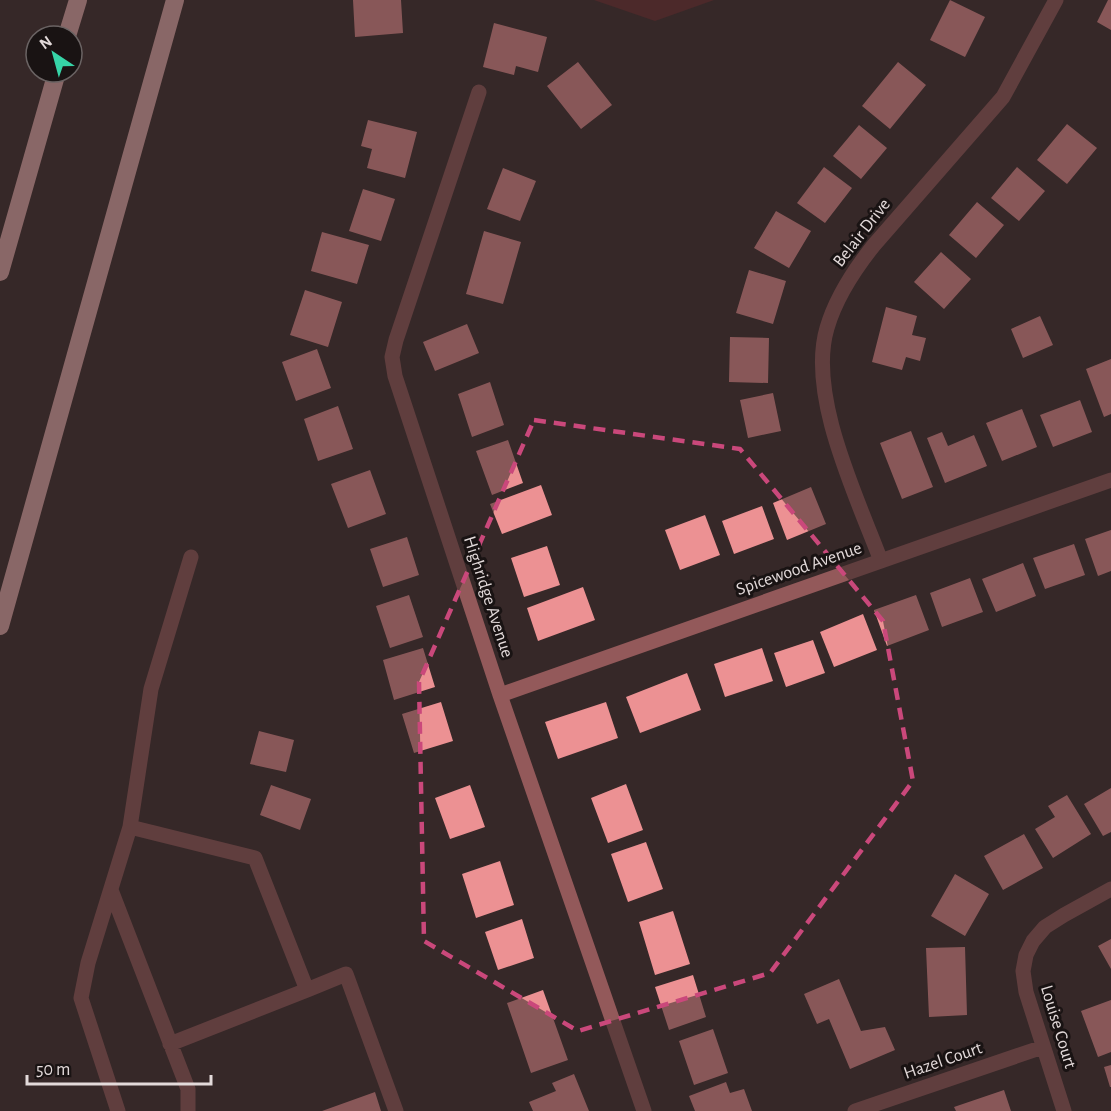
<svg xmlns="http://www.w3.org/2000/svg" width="1111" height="1111" font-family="'Alegreya Sans',sans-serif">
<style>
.green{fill:#662a2d}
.building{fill:#ec9193}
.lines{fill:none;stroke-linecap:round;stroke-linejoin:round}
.minor{stroke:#93595a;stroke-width:15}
.highway{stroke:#edb3b3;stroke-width:18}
.marked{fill:none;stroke:#ca487b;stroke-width:4.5;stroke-dasharray:12 8;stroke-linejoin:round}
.labels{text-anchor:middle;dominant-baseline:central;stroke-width:6;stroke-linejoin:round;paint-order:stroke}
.street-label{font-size:18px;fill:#e3dada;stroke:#191313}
</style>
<rect width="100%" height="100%" fill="#362828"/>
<path class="green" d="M594,0H714L655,21Z"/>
<path class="building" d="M353,0H401L403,33L355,37Z
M950,0L985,17L965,57L930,40Z
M1108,0H1111V30L1097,22Z
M494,23L547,37L538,72L516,66L514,75L483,67Z
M578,62L612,105L581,129L547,86Z
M898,62L926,85L890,129L862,106Z
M368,120L417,132L405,178L367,168L372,149L361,146Z
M1067,124L1097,148L1067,184L1037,160Z
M859,125L887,148L861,179L833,156Z
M824,167L852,188L825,223L797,203Z
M1017,167L1045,191L1019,221L991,198Z
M503,168L536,181L520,221L487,209Z
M363,189L395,199L381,241L349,231Z
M977,202L1004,225L976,258L949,235Z
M776,211L811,231L789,268L754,248Z
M484,231L521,242L503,304L466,294Z
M322,232L369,245L357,284L311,271Z
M941,252L971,279L944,309L914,282Z
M749,270L786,281L773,324L736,313Z
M305,290L342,302L328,347L290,335Z
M886,307L917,316L912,335L926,338L920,361L906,357L902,370L872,362Z
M1040,316L1053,345L1023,358L1011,329Z
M467,324L479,353L435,371L423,342Z
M730,337L769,338L768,383L729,382Z
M317,349L331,388L296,401L282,362Z
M1111,359V414L1104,417L1086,369Z
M490,382L504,425L472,437L458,394Z
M773,393L781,431L748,438L740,400Z
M1080,400L1092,432L1053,447L1040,415Z
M338,406L353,449L318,461L304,419Z
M1022,409L1037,447L1002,461L986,423Z
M911,431L933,487L902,499L880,443Z
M942,432L948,446L974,435L987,466L945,483L927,438Z
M508,440L523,483L492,495L476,451Z
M370,470L386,514L348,528L331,484Z
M541,485L552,515L502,534L490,504Z
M811,487L826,524L787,540L773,503Z
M762,506L774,539L734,554L722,521Z
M705,515L720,555L680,570L665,530Z
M1111,530V571L1098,576L1085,539Z
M407,537L419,575L383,587L370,549Z
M1074,544L1085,575L1045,589L1033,558Z
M547,546L560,585L524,597L511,558Z
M1023,563L1036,596L996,612L982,579Z
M970,578L983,612L942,627L930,593Z
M583,587L595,620L538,641L527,608Z
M409,595L423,637L390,648L376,606Z
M916,595L929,630L887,646L874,610Z
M863,614L877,650L834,667L820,632Z
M813,640L825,673L786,687L774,653Z
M423,648L435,687L394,700L383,660Z
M762,648L773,681L725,697L714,664Z
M687,673L701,710L640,733L626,697Z
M441,702L453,741L414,753L402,714Z
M606,702L618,738L558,759L545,722Z
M259,731L294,740L286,772L250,764Z
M626,784L643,830L608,843L591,798Z
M271,785L311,799L300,830L260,815Z
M470,785L485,827L450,839L435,798Z
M1111,788V832L1103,836L1084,804Z
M1067,795L1091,834L1053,858L1035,829L1055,817L1048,806Z
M1024,834L1043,868L1003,890L984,856Z
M646,842L663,889L628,902L611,854Z
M500,861L514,905L476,918L462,874Z
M955,874L989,894L965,936L931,916Z
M673,911L690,964L655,975L639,922Z
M522,919L534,958L498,970L485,932Z
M1111,939V969L1098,946Z
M965,947L967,1015L929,1017L926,948Z
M693,975L706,1017L669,1030L655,987Z
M839,979L861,1031L885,1027L895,1050L850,1069L829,1019L817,1024L804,994Z
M543,990L568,1060L531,1073L507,1003Z
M1111,1000V1052L1098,1057L1081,1011Z
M713,1029L728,1073L694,1085L679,1041Z
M1111,1065V1087H1110L1104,1067Z
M574,1074L589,1111H533L529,1102L556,1091L552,1083Z
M726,1082L730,1093L744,1089L752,1111H695L689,1096Z
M1004,1090L1011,1111H956L954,1107Z
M375,1092L381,1111H322Z"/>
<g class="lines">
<path class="minor" d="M479,92L396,340L392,357L395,376L500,695L644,1111
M881,561C857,497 807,395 827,328C836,297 854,270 874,245L1003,97L1056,0
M500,695L1111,480
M130,827L255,858L307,990L346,974L396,1111
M111,890L188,1089V1111
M170,1044L307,990
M118,1111L81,998L88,963L130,827L151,689L191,557
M855,1111L1043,1047
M1064,1111L1026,992L1023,971L1026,955L1033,941L1045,927L1064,915L1111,889"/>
<path class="highway" d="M67,36L78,0
M0,272L57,72
M0,626L175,0"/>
</g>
<path d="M0 0H1111V1111H0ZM534,420L740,449L883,621L913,781L770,973L578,1031L424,941L419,682Z" fill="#362828" fill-opacity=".55" fill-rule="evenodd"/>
<path class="marked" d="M534,420L740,449L883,621L913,781L770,973L578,1031L424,941L419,682Z"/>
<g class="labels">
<g class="street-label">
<text transform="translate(862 233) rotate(-52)">Belair Drive</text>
<text transform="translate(799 569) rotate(-19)">Spicewood Avenue</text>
<text transform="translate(488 597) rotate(72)">Highridge Avenue</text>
<text transform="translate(1058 1027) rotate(73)">Louise Court</text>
<text transform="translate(943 1061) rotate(-19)">Hazel Court</text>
</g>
</g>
<g transform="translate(54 54) rotate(324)"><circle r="28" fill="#191313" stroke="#6a6363" stroke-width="1.5"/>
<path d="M0-4.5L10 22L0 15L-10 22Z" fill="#36d4a7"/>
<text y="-9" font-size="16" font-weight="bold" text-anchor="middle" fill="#e3dada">N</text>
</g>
<path d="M27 1075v9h184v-9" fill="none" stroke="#e3dada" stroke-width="3"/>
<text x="36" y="1075" font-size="18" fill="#e3dada" stroke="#191313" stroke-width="4.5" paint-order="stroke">50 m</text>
</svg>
